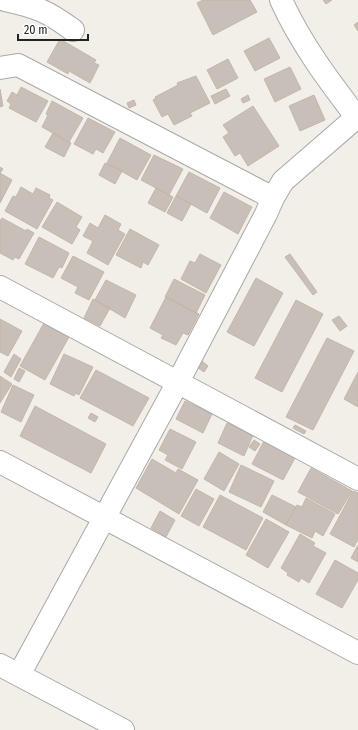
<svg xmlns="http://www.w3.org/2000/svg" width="358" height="730" font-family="'Fira Sans Condensed',sans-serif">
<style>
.building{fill:#c7bfb8;stroke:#c4b6ab}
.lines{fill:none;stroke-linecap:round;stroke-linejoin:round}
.minor-casing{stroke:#a9a9a9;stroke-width:24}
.minor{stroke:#fff;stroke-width:22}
</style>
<rect width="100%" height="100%" fill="#f2efe9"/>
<path class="building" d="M203,0H250L257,12L213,35L197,3Z
M323,0H332L326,4Z
M358,22V31L354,25Z
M269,38L280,58L255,71L244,51Z
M60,39L96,60L94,63L99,65L90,83L69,71L68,74L47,62Z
M228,59L238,78L217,89L207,70Z
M290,67L301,89L275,102L264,79Z
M196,76L210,103L190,113L192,116L174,125L168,114L162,117L153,100L156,98L155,97L178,85L177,83Z
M21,87L48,101L36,122L9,108L11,104L7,101L12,92L17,95Z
M0,89L3,106L0,107Z
M226,89L230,96L215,104L211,96Z
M248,95L250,100L243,103L241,99Z
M314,95L325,120L300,131L289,106Z
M134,100L136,105L129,108L127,103Z
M52,101L83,118L69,142L42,127L48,115L46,114Z
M253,106L279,146L248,166L240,153L235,156L223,137L229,133L223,125Z
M88,118L115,132L103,153L96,149L93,154L74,144Z
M53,133L71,143L64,157L45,147Z
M120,138L151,155L137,180L107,163Z
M154,155L183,169L169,195L141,180Z
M105,163L122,171L115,184L99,175Z
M0,167L3,169L0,173L12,180L0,203Z
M189,172L220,188L207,213L176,196Z
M21,187L33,194L36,188L50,195L49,198L53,200L37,229L5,211L13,196L16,197Z
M156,188L173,197L165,212L148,203Z
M224,192L252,207L238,234L210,218Z
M176,196L191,204L182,221L167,213Z
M57,202L82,217L76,227L80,230L72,244L42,227Z
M105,215L121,224L118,230L125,234L108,265L87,253L93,241L83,236L90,223L98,228Z
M2,218L26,231L27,229L34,233L19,259L15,257L13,260L0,253V221Z
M130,229L159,245L148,265L143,262L141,268L116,255Z
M39,237L69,253L62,268L59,267L53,278L25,264Z
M200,254L221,265L206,293L181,279L190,261L195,263Z
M290,254L317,292L313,295L285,257Z
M73,256L104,272L89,300L75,293L78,287L61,278Z
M256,278L283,293L254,346L227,332Z
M174,279L205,295L196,313L165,297Z
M106,280L136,295L125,318L95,300Z
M166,297L199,314L188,335L183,333L176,345L161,338L163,335L150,328Z
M93,299L110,308L100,326L84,318Z
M296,300L323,314L282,392L255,378Z
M339,316L347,326L340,331L332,320Z
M0,319L22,331L8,356L0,352Z
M44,323L69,337L45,380L20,366Z
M327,338L354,351L313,430L286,417Z
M14,354L21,359L11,377L4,372Z
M64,354L93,367L79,395L76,393L74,396L50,384Z
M202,361L208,366L204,372L198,368Z
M19,368L25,371L19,382L14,379Z
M96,370L149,398L133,426L80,398Z
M358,372V407L344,399Z
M0,376L12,384L0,403Z
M13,385L34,395L21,422L1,412Z
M185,401L212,414L203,433L176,419Z
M35,406L106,444L91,473L20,436Z
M91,413L98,417L95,422L88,418Z
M227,423L253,435L244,456L218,443Z
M295,425L306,431L304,434L293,428Z
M170,429L196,442L182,469L165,460L168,455L159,450Z
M254,440L260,444L255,451L249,447Z
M264,441L295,458L283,480L252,464Z
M219,452L239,464L224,491L204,479Z
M152,459L176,473L178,469L198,480L179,514L136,488Z
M241,465L274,481L261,507L229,492Z
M311,468L352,491L338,514L298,492Z
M196,489L214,499L199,526L181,516Z
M353,491L358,493V539L354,547L330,534Z
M220,495L263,518L246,550L203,527Z
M272,495L296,507L286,525L263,512Z
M306,498L335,514L323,536L315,531L312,538L286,525L297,505L302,507Z
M160,511L175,520L166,537L151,528Z
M266,519L289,532L268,568L246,555Z
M300,534L315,543L313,546L326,553L309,583L301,578L299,582L287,575L288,573L281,568Z
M358,545V562L351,558Z
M335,560L358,573V580L342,608L316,594Z"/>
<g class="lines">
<g class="minor-casing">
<path id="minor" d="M5,0C37,7 47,11 73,30
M281,0C301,44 329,81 358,119
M0,68L18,65L273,198
M0,287L358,479
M0,462L358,653
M0,665L123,730
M19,675L178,382L266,214L273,198L283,181L358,116"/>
</g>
<use href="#minor" class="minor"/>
</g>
<path d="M18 34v6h70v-6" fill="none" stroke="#222222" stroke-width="2"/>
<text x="24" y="34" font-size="12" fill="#222222" stroke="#ffffff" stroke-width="3" paint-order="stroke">20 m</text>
</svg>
